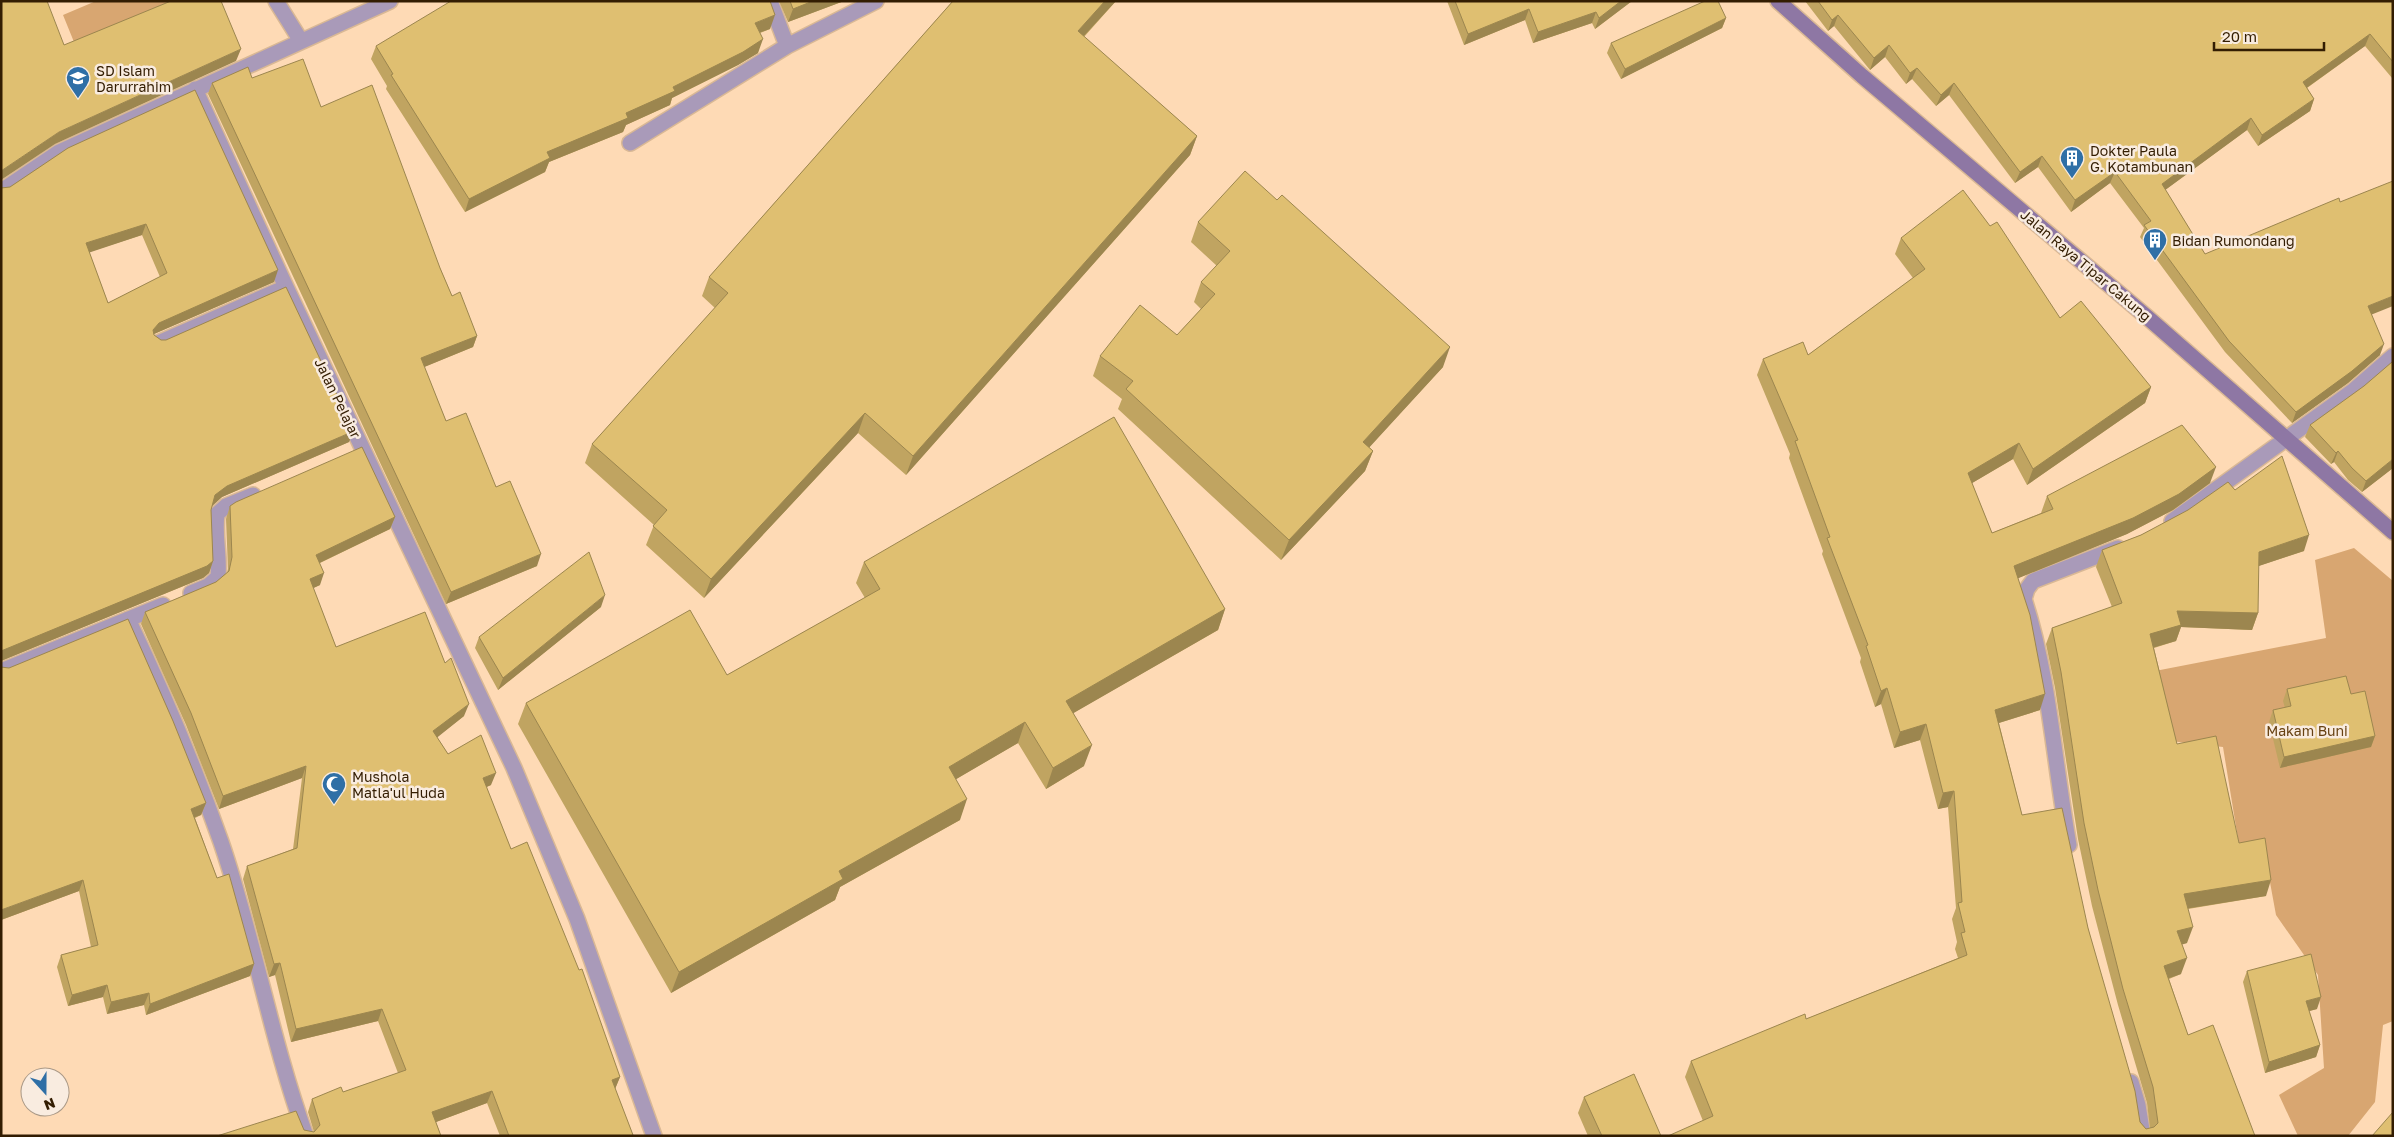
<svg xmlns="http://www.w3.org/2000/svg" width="2394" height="1137" font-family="'Golos Text',sans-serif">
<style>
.green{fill:#d8a671}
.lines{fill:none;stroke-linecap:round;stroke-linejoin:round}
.street-casing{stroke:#d9b895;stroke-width:18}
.secondary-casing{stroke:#d9b895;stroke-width:18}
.street{stroke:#a99ab9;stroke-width:15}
.secondary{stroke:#8e77a4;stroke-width:15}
.wall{fill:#c0a461;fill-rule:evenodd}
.shaded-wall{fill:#9c864f}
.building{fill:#dfbf71;stroke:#9c864f;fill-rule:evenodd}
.labels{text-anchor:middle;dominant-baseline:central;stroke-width:5;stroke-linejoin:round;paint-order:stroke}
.poi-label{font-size:14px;fill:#331d02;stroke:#f9ece0;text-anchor:start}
.street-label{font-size:14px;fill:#331d02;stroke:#f9ece0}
.park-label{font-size:14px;fill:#684213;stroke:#f9ece0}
</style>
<rect width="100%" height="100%" fill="#fedab5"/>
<path class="green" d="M96,1H180L85,69L63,15Z
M2354,548L2393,581V1021L2383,1025L2375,1102L2348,1136H2298L2279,1095L2324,1068L2318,975L2276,915L2265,855L2239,845L2223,747L2170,741L2155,671L2326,638L2315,560Z"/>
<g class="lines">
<g class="street-casing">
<path id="street" d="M276,1L301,41
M770,1L787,46L876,1
M195,89L286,287L514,768L577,919L654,1136
M630,143L787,46
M1,191L59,152L390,1
M158,343L286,287
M2172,521L2354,390L2393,356
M191,593L208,586L218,577C220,555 214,537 217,514L226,506L253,495
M128,619C163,692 194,765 221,842C254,938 271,1040 306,1136
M1,671L163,605
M2069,845C2054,763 2050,679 2024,599L2027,589L2033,581L2118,548
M2131,1082L2138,1105L2143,1136"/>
</g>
<g class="secondary-casing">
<path id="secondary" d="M1778,1L1862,76L2147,317L2393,532"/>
</g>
<use href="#street" class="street"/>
<use href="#secondary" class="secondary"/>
</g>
<path class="wall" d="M779,1H844L788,22Z
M953,1H1116L1084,37L1197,136L1190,155L906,475L858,433L704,598L646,545L654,525L585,463L592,444L715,308L702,296L709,277Z
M1447,1H1632L1595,29L1592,23L1533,43L1525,20L1464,45Z
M1805,1H2393V77L2392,78L2365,46L2307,88L2314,99L2310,111L2258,146L2247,130L2165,190L2205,254L2371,315L2380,355L2348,383L2292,423L2225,352L2140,237L2144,228L2110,183L2071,212L2038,167L2015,183L1949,95L1936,106L1912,79L1906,84L1885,57L1870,70L1834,26L1828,31Z
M1726,18L1722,28L1621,79L1607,53L1611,43Z
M770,29L760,33L758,53L738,65L672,98L670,105L626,125L623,132L549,162L545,172L465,212L386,89L387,86L371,59L376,46Z
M252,78L321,107L440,268L452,296L477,336L473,347L424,367L446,421L496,487L537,566L446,604L208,94L212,83Z
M68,148L274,282L154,334V335L161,340L349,442L222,497L212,506L211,510L213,561L209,573L203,578L1,661V188L10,187ZM142,235L160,277L108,303L89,252Z
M1198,222L1443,367L1369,447L1373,451L1365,471L1281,560L1118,409L1122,399L1093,376L1100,356L1177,335L1201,309L1194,302L1201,282L1217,266L1191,242Z
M1901,238L2060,318L2151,387L2145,403L2027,485L2013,459L1972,483L1992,533L2041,513L2047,496L2210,483L2173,510L2127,534L2018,578L2040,710L1999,723L2022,815L2088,928L2140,1122L2146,1129L2150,1128L2147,1103L2118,1005L2092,906L2078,839L2055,688L2046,644L2052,628L2112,607L2096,567L2102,550L2141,535L2235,490L2304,551L2258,566V613L2252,630L2181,627L2176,641L2154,648L2177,744L2239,843L2266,896L2188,909L2187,943L2182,944L2181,974L2169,979L2188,1035L2255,1136L1703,1121L1685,1077L1691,1061L1806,1019L1958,958L1955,949L1957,942L1952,919L1956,908L1948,807L1938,809L1920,740L1894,748L1881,704L1875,707L1860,662L1861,658L1822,554L1823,551L1789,458L1790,454L1757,375L1763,359L1808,355L1913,278L1895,254Z
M2310,425L2393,468L2362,492L2348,480L2334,462L2331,464L2305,437Z
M230,506L395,517L390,529L320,563V585L313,588L336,647L464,716L437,737L448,754L491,785L486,787L511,849L620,1077L615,1089L633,1136H500L487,1103L436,1122L441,1136H217L304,1130L314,1132L308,1112L312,1099L343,1092L398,1073L378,1021L291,1042L275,975L269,977L243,879L247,866L293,849L302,778L219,809L186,725L141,624L145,612L216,582L227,573L228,569L226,519Z
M864,562L1225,609L1218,630L1073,713L1084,766L1046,789L1018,743L956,779L960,820L840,887L835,900L671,993L518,724L526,703L727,675L865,598L856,583Z
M601,607L498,690L475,648L479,637Z
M2287,689L2351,694L2375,736L2371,747L2280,768L2269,722L2273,710L2285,708L2283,701Z
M206,803L201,815L195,818L217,878L254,964L250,976L146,1015L144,1005L107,1014L103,997L68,1006L57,967L61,955L91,947L79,891L1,920Z
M2247,971L2317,1009L2309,1011L2320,1045L2316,1057L2265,1073L2243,982Z
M1584,1097L1661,1136H1588L1578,1113Z"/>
<path class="shaded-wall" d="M813,1H844L788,22L793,9Z
M1105,1H1116L1070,51L1078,31Z
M1621,1H1632L1595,29L1599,18Z
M1529,9L1525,20L1464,45L1468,34Z
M1596,12L1592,23L1533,43L1538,32Z
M775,15L770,29L750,36L755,23Z
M1838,15L1834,26L1828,31L1832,20Z
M1726,18L1722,28L1621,79L1625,69Z
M2370,34L2365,46L2298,94L2303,82Z
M763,39L758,53L738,65L672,98L670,105L626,125L623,132L549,162L545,172L465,212L469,199L547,152L626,113L673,87Z
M1889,45L1885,57L1870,70L1874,58Z
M241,49L236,61L55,144L1,180V171L59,132Z
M1917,68L1912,79L1906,84L1910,73Z
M1954,83L1949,95L1936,106L1941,95Z
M2314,99L2310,111L2258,146L2262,135Z
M2251,118L2247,130L2157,196L2162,184Z
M1197,136L1190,155L906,475L913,456Z
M2042,156L2038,167L2015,183L2020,172Z
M2115,172L2110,183L2071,212L2075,200Z
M146,224L142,235L82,255L86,243Z
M278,270L274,282L154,334L149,341L153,330L159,323Z
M2393,296V306L2363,318L2368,306Z
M477,336L473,347L417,370L421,358Z
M2384,344L2380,355L2348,383L2292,423L2296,412Z
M1450,347L1443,367L1356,462L1363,442Z
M2151,387L2145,403L2027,485L2033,469Z
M865,413L858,433L704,598L711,579Z
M354,431L349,442L222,497L211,507L215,495L227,486Z
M2019,443L2013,459L1962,489L1968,473Z
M1373,451L1365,471L1281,560L1289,540Z
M2338,451L2334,462L2331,464L2336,453Z
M2393,459V468L2362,492L2366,481Z
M2216,467L2210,483L2173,510L2127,534L2009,582L2014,566Z
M395,517L390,529L311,567L316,555Z
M2309,535L2304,551L2253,568L2259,552Z
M541,554L537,566L446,604L451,592Z
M213,561L209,573L203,578L1,661V651Z
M324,573L320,585L305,592L310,579Z
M605,595L601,607L498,690L503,678Z
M1225,609L1218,630L1058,722L1066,701Z
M2177,611L2258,613L2252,630L2181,627L2176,641L2145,650L2150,634Z
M1887,688L1881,704L1875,707L1881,691Z
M2045,694L2040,710L1989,726L1995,710Z
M469,704L464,716L429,744L433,731Z
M1025,722L1018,743L941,788L949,767Z
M1926,724L1920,740L1894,748L1900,732Z
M2375,736L2371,747L2280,768L2284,757Z
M1092,745L1084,766L1046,789L1053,768Z
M306,766L302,778L219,809L223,796Z
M496,773L491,785L478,791L483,778Z
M1954,791L1948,807L1938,809L1943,793Z
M967,799L960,820L840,887L835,900L671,993L679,972L839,871Z
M206,803L201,815L187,820L191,809Z
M83,880L79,891L1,920V910Z
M2271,880L2266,896L2178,910L2184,894Z
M2193,927L2187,943L2171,948L2177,931Z
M2187,958L2181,974L2158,982L2164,966Z
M280,963L275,975L269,977L274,964Z
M254,964L250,976L146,1015L150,1004Z
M107,985L103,997L68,1006L72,995Z
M149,993L144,1005L107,1014L111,1002Z
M2321,997L2317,1009L2302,1013L2306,1001Z
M382,1009L378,1021L291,1042L296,1029Z
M2320,1045L2316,1057L2265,1073L2269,1062Z
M620,1077L615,1089L612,1080Z
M492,1091L487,1103L428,1125L432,1112Z"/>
<path class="building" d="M1,1H47L64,45L171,1H221L241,49L59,132L1,171Z
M451,1H770L775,15L755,23L763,39L743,52L673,87L675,91L626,113L628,118L547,152L550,158L469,199L391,75L393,74L376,46Z
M790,1H813L793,9Z
M953,1H1105L1078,31L1197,136L913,456L865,413L711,579L653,526L667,510L592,444L728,293L709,277Z
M1455,1H1621L1599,18L1596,12L1538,32L1529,9L1468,34Z
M1705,1H1718L1726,18L1625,69L1611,43Z
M1818,1H2393V62L2370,34L2303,82L2314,99L2262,135L2251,118L2162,184L2205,254L2339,198L2340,202L2393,181V296L2368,306L2384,344L2352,371L2296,412L2229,341L2144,225L2151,221L2115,172L2075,200L2042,156L2020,172L1954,83L1941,95L1917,68L1910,73L1889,45L1874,58L1838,15L1832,20Z
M303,59L321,107L372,85L440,268L452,296L460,292L477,336L421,358L446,421L466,413L496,487L510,481L541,554L451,592L212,83L248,67L252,78Z
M195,90L278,270L159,323L153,330L154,335L161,340H166L286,287L354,431L227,486L215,495L211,510L213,561L207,566L1,651V188L10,187L68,148ZM146,224L167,273L108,303L86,243Z
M1245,171L1277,200L1282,195L1450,347L1363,442L1373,451L1289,540L1126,389L1133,381L1100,356L1140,305L1177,335L1215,294L1201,282L1230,251L1198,222Z
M1963,190L1990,226L1997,222L2060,318L2081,301L2151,387L2033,469L2019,443L1968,473L1992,533L2053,509L2047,496L2182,425L2216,467L2179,494L2133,518L2014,566L2030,615L2045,694L1995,710L2022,815L2062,808L2088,928L2135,1091L2140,1122L2146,1129L2154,1127L2158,1123L2153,1087L2123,989L2098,890L2084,823L2061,672L2052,628L2122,603L2102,550L2141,535L2188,510L2228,482L2235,490L2282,456L2309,535L2259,552L2258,613L2177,611L2181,625L2150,634L2177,744L2216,736L2239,843L2265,838L2271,880L2184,894L2193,927L2177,931L2187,958L2164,966L2188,1035L2213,1025L2255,1136H1668L1713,1116L1691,1061L1805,1014L1806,1019L1967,955L1961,933L1965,932L1958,903L1962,902L1954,791L1943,793L1926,724L1900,732L1887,688L1881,691L1866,646L1868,645L1827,538L1830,537L1795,441L1798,440L1763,359L1803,342L1808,355L1925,269L1901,238Z
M2392,362L2393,364V459L2366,481L2352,468L2338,451L2336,453L2310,425L2364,386Z
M1114,417L1225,609L1066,701L1092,745L1053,768L1025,722L949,767L967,799L839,871L843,879L679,972L526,703L690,610L727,675L880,589L864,562Z
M362,447L395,517L316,555L324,573L310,579L336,647L425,612L445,663L451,658L469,704L433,731L448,754L481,735L496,773L483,778L511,849L527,842L579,970L582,969L620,1077L612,1080L633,1135L631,1136H509L492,1091L432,1112L441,1136H217L296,1111L304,1130L314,1132L320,1125L312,1099L341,1087L343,1092L406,1070L382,1009L296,1029L280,963L274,964L247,866L297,848L306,766L223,796L191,713L145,612L216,582L229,571L232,557L230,506L236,502Z
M589,552L605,595L503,678L479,637Z
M128,619L173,721L206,803L191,809L217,878L229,874L254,964L150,1004L149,993L111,1002L107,985L72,995L61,955L98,945L83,880L1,910V667L9,668Z
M2346,676L2351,694L2365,691L2375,736L2284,757L2273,710L2291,706L2287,689Z
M2311,954L2321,997L2306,1001L2320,1045L2269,1062L2247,971Z
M1634,1074L1661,1136H1602L1584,1097Z
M2393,1112V1136H2372Z"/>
<defs>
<g id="school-pin" transform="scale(1.25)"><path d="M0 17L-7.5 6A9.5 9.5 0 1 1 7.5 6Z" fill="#2f6fa6" stroke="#f9ece0"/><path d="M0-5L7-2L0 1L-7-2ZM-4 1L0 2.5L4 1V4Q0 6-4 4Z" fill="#fff"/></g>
<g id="building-pin" transform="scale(1.25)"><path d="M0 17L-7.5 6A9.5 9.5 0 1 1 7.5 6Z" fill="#2f6fa6" stroke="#f9ece0"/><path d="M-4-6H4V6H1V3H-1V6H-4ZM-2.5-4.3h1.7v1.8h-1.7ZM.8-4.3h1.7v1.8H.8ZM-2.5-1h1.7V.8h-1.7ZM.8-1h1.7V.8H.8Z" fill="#fff"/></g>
<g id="mosque-pin" transform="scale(1.25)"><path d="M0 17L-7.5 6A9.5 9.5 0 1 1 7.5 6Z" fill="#2f6fa6" stroke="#f9ece0"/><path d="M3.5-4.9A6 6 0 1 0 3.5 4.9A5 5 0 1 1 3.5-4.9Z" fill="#fff"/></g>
</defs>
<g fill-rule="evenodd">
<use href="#school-pin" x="78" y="78"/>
<use href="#building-pin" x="2072" y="158"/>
<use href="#building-pin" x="2155" y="240"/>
<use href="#mosque-pin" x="334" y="784"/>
</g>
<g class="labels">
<g class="poi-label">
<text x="96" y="70">SD Islam<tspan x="96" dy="16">Darurrahim</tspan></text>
<text x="2090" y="150">Dokter Paula<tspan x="2090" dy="16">G. Kotambunan</tspan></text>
<text x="2172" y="240">Bidan Rumondang</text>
<text x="352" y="776">Mushola<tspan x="352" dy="16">Matla'ul Huda</tspan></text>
</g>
<g class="street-label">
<text transform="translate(2086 265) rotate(40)">Jalan Raya Tipar Cakung</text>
<text transform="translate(338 398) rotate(64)">Jalan Pelajar</text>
</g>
<g class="park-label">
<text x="2307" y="730">Makam Buni</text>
</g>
</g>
<rect width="2394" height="1137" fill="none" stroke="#331d02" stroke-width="5"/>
<g transform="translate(45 1092) rotate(159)"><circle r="24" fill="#f9ece0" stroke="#aa9987"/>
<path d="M0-4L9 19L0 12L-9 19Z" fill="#2f6fa6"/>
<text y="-8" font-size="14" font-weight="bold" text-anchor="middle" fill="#331d02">N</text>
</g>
<path d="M2214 42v8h110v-8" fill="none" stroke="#331d02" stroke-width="2.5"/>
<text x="2222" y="42" font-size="15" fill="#331d02" stroke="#f9ece0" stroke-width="4" paint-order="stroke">20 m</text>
</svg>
